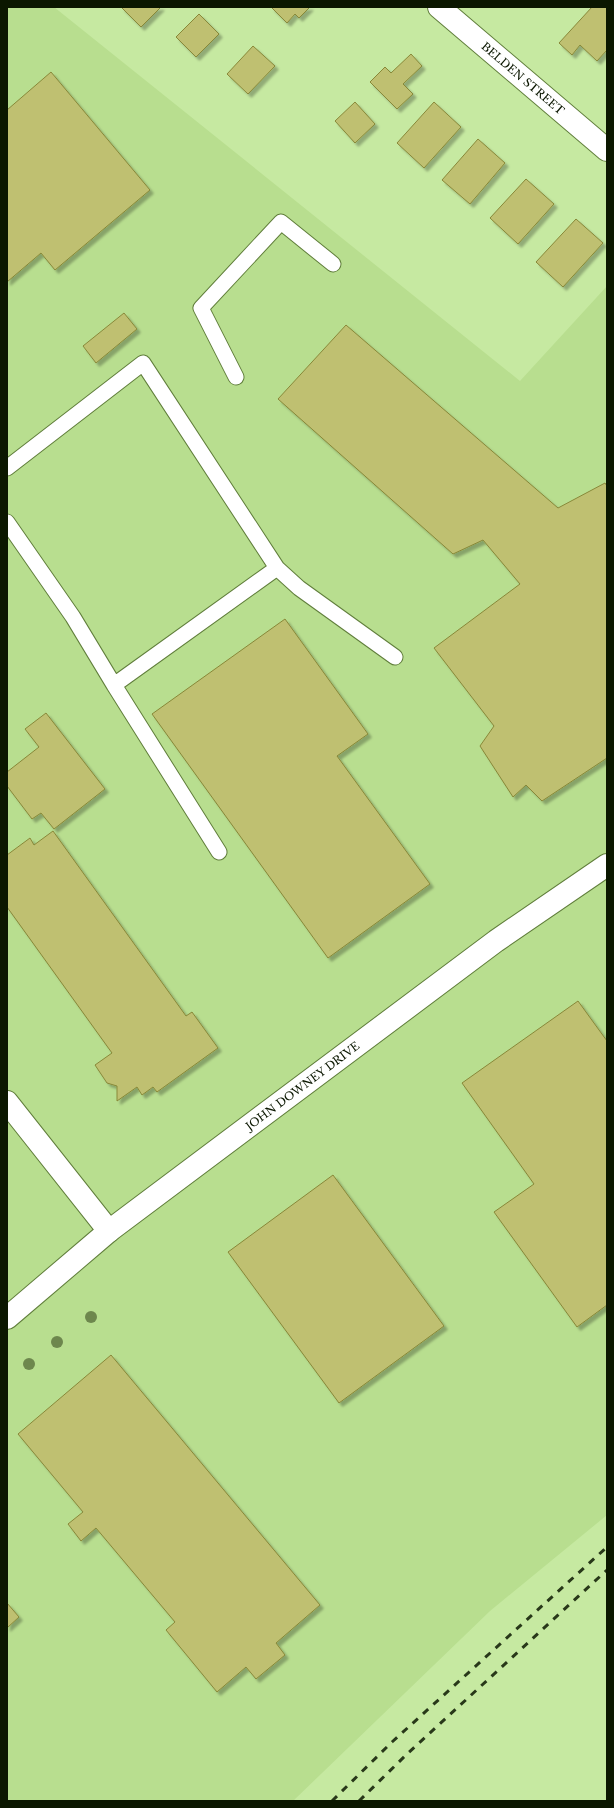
<svg xmlns="http://www.w3.org/2000/svg" width="614" height="1808" font-family="'Libre Baskerville',serif">
<style>
.built{fill:#b8de8f}
.building{fill:#bfc071;stroke:#888839;filter:url(#shadow)}
.lines{fill:none;stroke-linecap:round;stroke-linejoin:round}
.service-casing{stroke:#607e3b;stroke-width:17}
.minor-casing{stroke:#607e3b;stroke-width:24}
.tertiary-casing{stroke:#607e3b;stroke-width:24}
.service{stroke:#fff;stroke-width:15}
.minor{stroke:#fff;stroke-width:22}
.tertiary{stroke:#fff;stroke-width:22}
.rail{stroke:#283819;stroke-width:3;stroke-dasharray:7 7;stroke-linecap:butt}
.tree{fill:#6d874d}
.labels{text-anchor:middle;dominant-baseline:central;stroke-width:3.5;stroke-linejoin:round;paint-order:stroke}
.street-label{font-size:11px;fill:#0b1700;stroke:#d3f6ae}
</style>
<defs>
<filter id="shadow"><feDropShadow dx="3.5" dy="3.5" stdDeviation="1" flood-color="#0004"/></filter>
</defs>
<rect width="100%" height="100%" fill="#c6e9a1"/>
<path class="built" d="M7,7H54L520,381L607,286V1515L490,1611L293,1801H7Z"/>
<path class="building" d="M121,7H161L141,27Z
M271,7H310L299,18L295,14L287,23Z
M592,7H607V50L597,61L580,45L572,55L559,43Z
M199,14L219,34L196,57L176,37Z
M253,46L275,66L248,94L227,74Z
M411,54L422,66L403,84L413,94L397,109L370,82L385,67L391,73Z
M51,72L150,190L55,270L41,253L7,282V110Z
M355,102L375,124L355,143L335,121Z
M434,102L461,127L424,168L397,143Z
M478,139L505,163L470,204L442,180Z
M526,179L554,204L518,244L490,218Z
M576,219L603,243L563,287L536,262Z
M124,313L137,329L96,363L83,346Z
M346,325L558,508L605,483L607,486V758L542,801L526,785L513,797L480,746L494,726L434,648L520,584L483,540L453,554L278,399Z
M285,619L368,734L337,756L430,884L328,958L152,714Z
M46,713L105,789L54,829L41,813L32,819L7,786V772L39,747L25,729Z
M53,831L186,1016L192,1012L218,1048L157,1092L153,1087L142,1095L137,1087L117,1101V1086L107,1083L95,1065L112,1053L7,907V855L30,838L34,845Z
M578,1001L607,1041V1305L577,1327L494,1212L534,1184L462,1083Z
M333,1175L444,1326L339,1403L228,1252Z
M111,1355L320,1605L276,1643L285,1655L256,1679L246,1667L217,1692L166,1630L175,1622L96,1528L81,1541L68,1524L83,1512L18,1434Z
M7,1603L19,1617L7,1628Z"/>
<g class="lines">
<g class="service-casing">
<path id="service" d="M236,377L201,308L281,222L333,264
M7,468L143,363L277,568L299,588L395,657
M7,522L73,617L114,685L277,568
M114,685L219,852"/>
</g>
<g class="minor-casing">
<g id="minor">
<path id="s1" d="M439,7L607,150"/>
<path d="M7,1102L109,1231"/>
</g>
</g>
<g class="tertiary-casing">
<g id="tertiary">
<path id="s2" d="M7,1318L109,1231L496,941L607,865"/>
</g>
</g>
<use href="#service" class="service"/>
<use href="#minor" class="minor"/>
<use href="#tertiary" class="tertiary"/>
<path class="rail" d="M332,1801L392,1742L607,1547
M359,1801L406,1755L607,1570"/>
</g>
<g class="tree">
<circle cx="91" cy="1317" r="6"/>
<circle cx="57" cy="1342" r="6"/>
<circle cx="29" cy="1364" r="6"/>
</g>
<g class="labels">
<g class="street-label">
<text stroke="none"><textPath href="#s1" startOffset="110">BELDEN STREET</textPath></text>
<text stroke="none"><textPath href="#s2" startOffset="376">JOHN DOWNEY DRIVE</textPath></text>
</g>
</g>
<rect width="614" height="1808" fill="none" stroke="#0b1700" stroke-width="16"/>
</svg>
